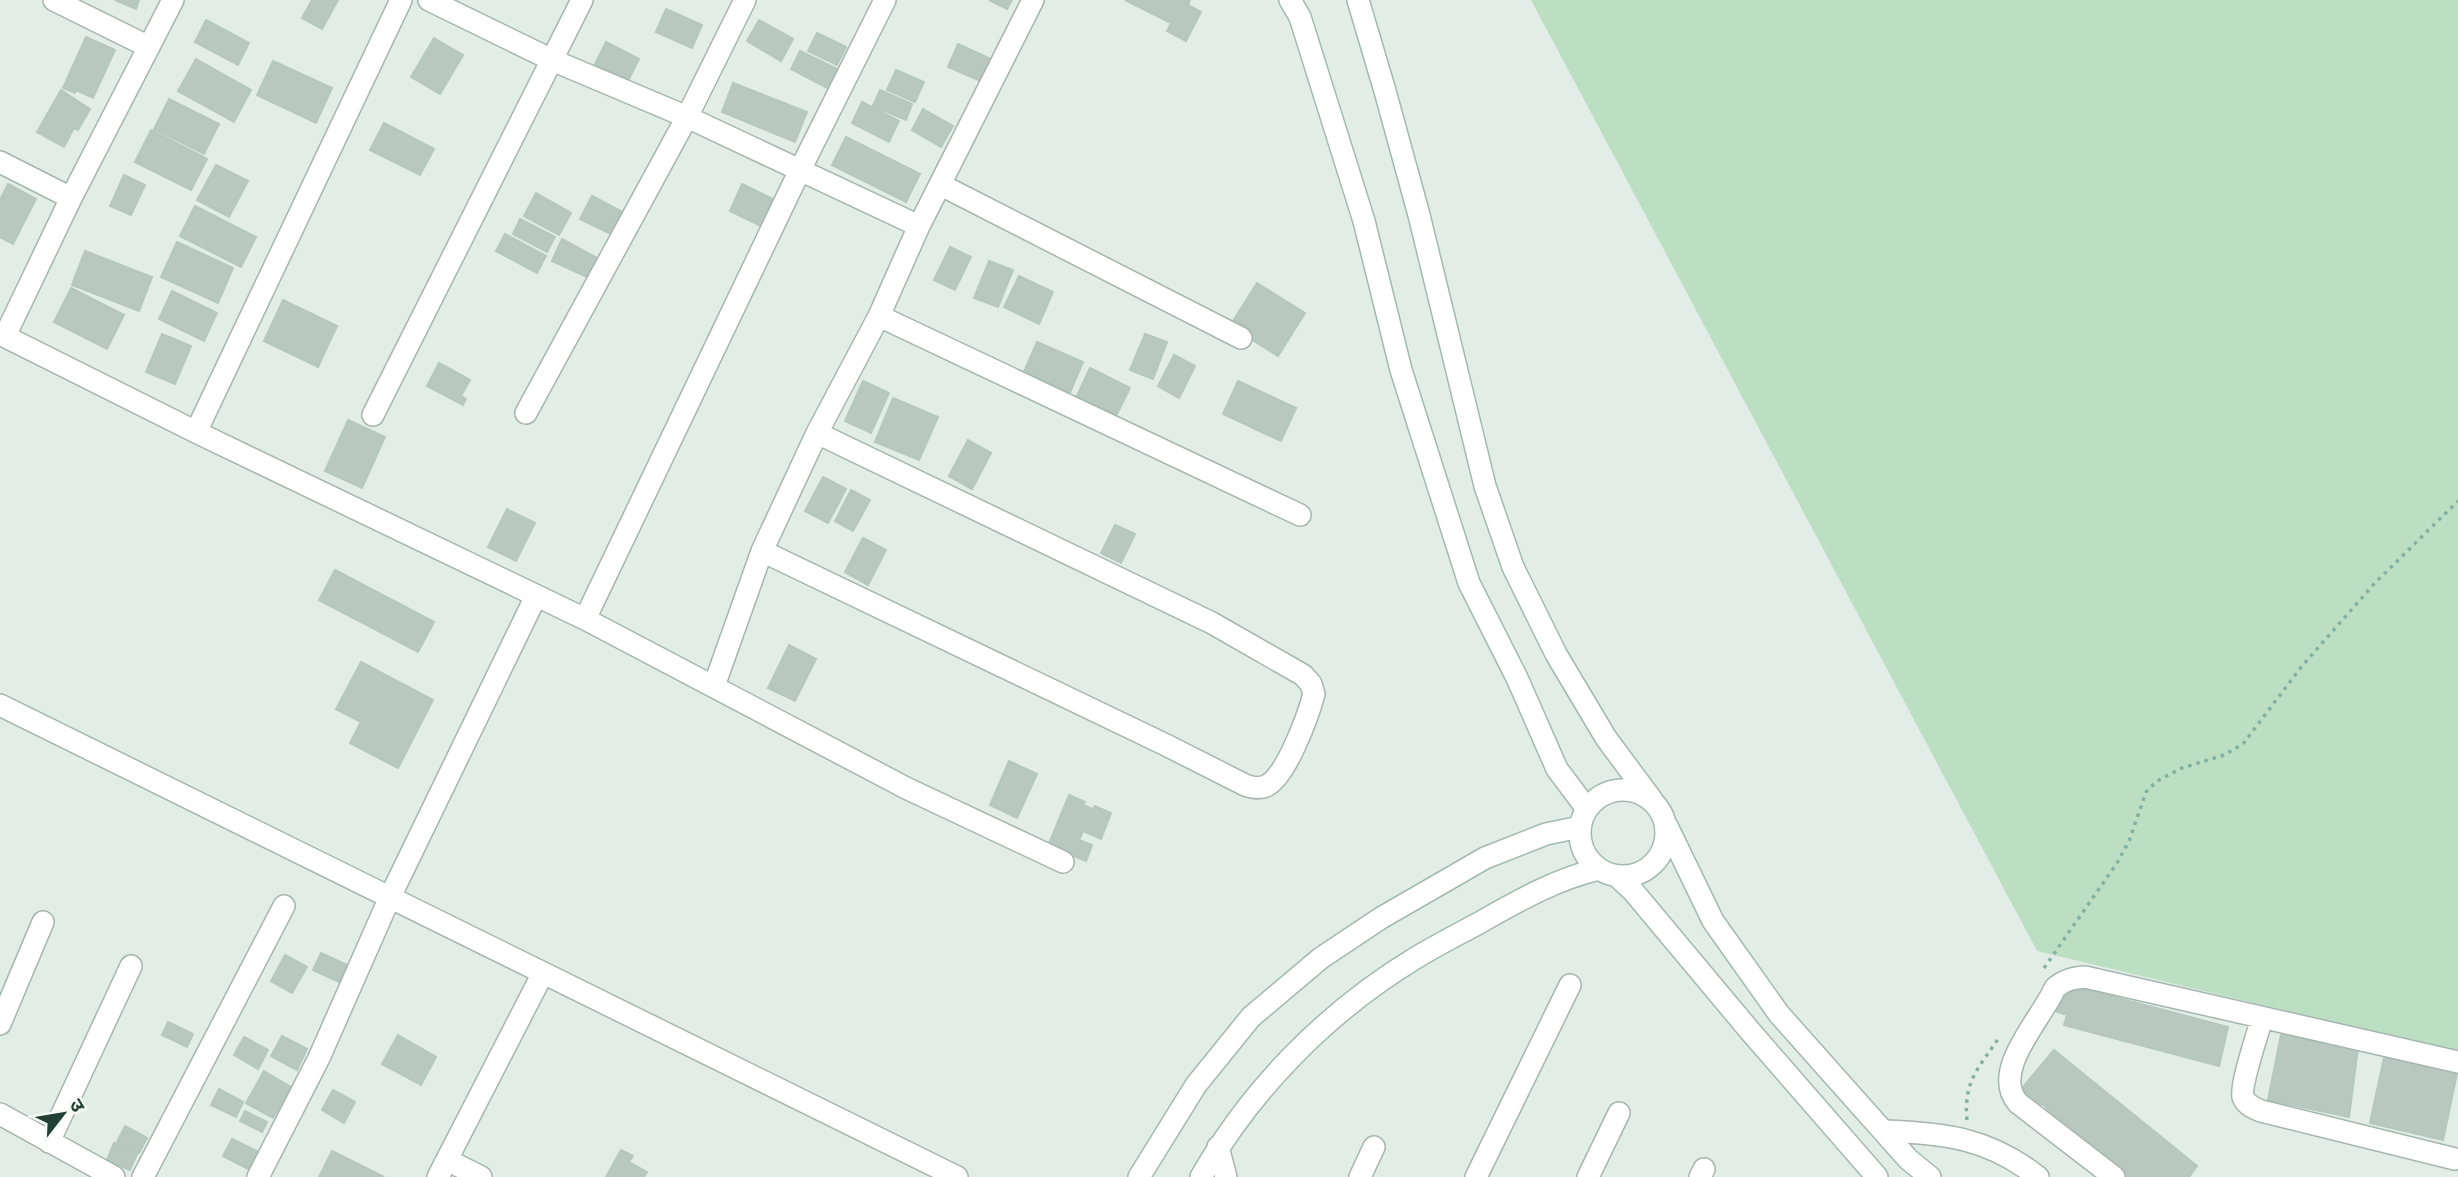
<svg xmlns="http://www.w3.org/2000/svg" width="2458" height="1177" font-family="'Asap Condensed','Noto Sans Devanagari',sans-serif">
<style>
.green{fill:#bcdfc3}
.building{fill:#b8c8c1;stroke:#b5c7bf;stroke-width:2}
.lines{fill:none;stroke-linecap:round;stroke-linejoin:round}
.street-casing{stroke:#a5b5af;stroke-width:24}
.secondary-casing{stroke:#a1b9b0;stroke-width:24}
.path{stroke:#83b1a1;stroke-width:3.5;stroke-dasharray:3.5 5;stroke-linecap:butt}
.street{stroke:#fff;stroke-width:21}
.secondary{stroke:#fff;stroke-width:21}
</style>
<rect width="100%" height="100%" fill="#e3ede8"/>
<path class="green" d="M1531,0H2458V1052L2037,951Z"/>
<path class="building" d="M115,0H139L136,9Z
M312,0H338L322,29L302,18Z
M989,0H1012L1007,9Z
M1125,0H1190L1188,5L1201,12L1186,41L1167,31L1171,23Z
M666,9L702,25L692,48L656,32Z
M206,20L249,43L238,65L195,42Z
M759,20L793,39L781,61L747,41Z
M817,33L846,47L837,65L808,51Z
M86,37L115,50L93,98L76,90L75,93L63,88Z
M434,38L463,55L440,94L411,77Z
M606,42L639,59L628,81L595,64Z
M958,44L993,60L983,82L948,67Z
M800,51L837,69L827,88L791,69Z
M196,59L251,90L234,122L178,91Z
M273,61L332,88L316,123L257,95Z
M896,70L924,82L915,102L887,90Z
M733,83L807,112L795,142L722,112Z
M61,90L90,109L78,130L74,128L64,147L37,132Z
M880,90L912,104L906,120L873,106Z
M169,99L219,124L204,154L154,129Z
M862,102L899,121L889,142L852,123Z
M923,109L953,126L941,147L912,130Z
M384,123L434,149L420,175L370,150Z
M151,130L207,159L191,190L135,162Z
M846,137L920,174L906,202L832,165Z
M216,165L248,181L229,217L197,200Z
M124,175L145,185L131,215L110,206Z
M8,184L36,199L13,244L0,237V200Z
M742,184L779,202L767,229L730,211Z
M536,193L571,213L559,235L524,216Z
M592,196L628,215L617,237L580,219Z
M195,206L256,237L241,267L180,236Z
M520,219L555,237L547,252L513,234Z
M505,234L546,256L537,273L496,251Z
M562,239L597,258L587,277L552,261Z
M177,242L233,268L218,303L161,277Z
M950,247L971,257L955,290L934,280Z
M85,251L152,277L139,311L72,285Z
M989,261L1013,270L998,307L974,298Z
M1019,276L1053,292L1039,324L1004,307Z
M1257,283L1305,313L1278,356L1230,326Z
M71,288L124,315L107,349L54,322Z
M172,291L217,313L204,341L159,319Z
M283,300L337,326L318,367L264,341Z
M162,334L191,346L175,384L146,372Z
M1145,334L1167,342L1153,379L1130,370Z
M1037,342L1083,362L1069,395L1023,374Z
M1174,355L1195,366L1179,398L1158,386Z
M439,363L470,380L461,396L466,399L463,405L427,386Z
M1090,368L1130,388L1114,420L1075,400Z
M863,381L889,393L871,433L845,421Z
M1238,381L1296,408L1281,441L1223,414Z
M893,398L938,417L919,460L875,442Z
M348,420L385,437L362,488L325,471Z
M968,440L991,453L972,489L949,476Z
M823,477L846,489L828,523L805,511Z
M851,490L870,500L853,531L835,521Z
M507,509L535,523L516,561L488,547Z
M1115,525L1135,534L1121,563L1101,553Z
M863,538L886,550L868,585L845,572Z
M335,570L434,622L418,652L319,600Z
M789,645L816,659L795,701L768,688Z
M361,662L433,700L398,768L350,743L361,722L336,709Z
M1009,761L1037,774L1017,818L990,805Z
M1069,795L1085,802L1083,805L1093,809L1095,806L1111,813L1101,839L1083,831L1079,840L1092,845L1086,861L1048,846Z
M321,953L347,965L339,982L313,970Z
M285,955L307,967L292,993L271,981Z
M2073,986L2228,1027L2219,1066L2064,1025L2067,1015L2055,1011L2059,996Z
M168,1022L193,1034L187,1047L162,1035Z
M398,1035L436,1057L421,1085L382,1064Z
M2281,1035L2358,1048L2349,1117L2268,1100Z
M282,1036L307,1049L297,1070L271,1056Z
M244,1037L268,1050L258,1069L234,1055Z
M2054,1050L2197,1166L2189,1177H2120L2054,1119L2044,1105L2029,1101L2024,1095L2023,1087Z
M2385,1053L2458,1069L2443,1140L2370,1123Z
M264,1071L291,1087L273,1118L246,1103Z
M219,1089L243,1102L236,1117L211,1105Z
M333,1090L355,1102L344,1123L322,1110Z
M245,1111L267,1122L262,1132L240,1121Z
M125,1126L147,1138L139,1153L117,1142Z
M232,1139L259,1152L250,1170L223,1156Z
M114,1143L137,1154L130,1170L107,1160Z
M621,1150L633,1156L629,1162L647,1172L644,1177H606Z
M332,1151L384,1177H319Z"/>
<g class="lines">
<g class="street-casing">
<path id="street" d="M54,0L149,47
M429,0L552,60L687,117L919,226
M0,162L71,198
M941,185L1241,338
M879,316L1300,515
M0,334L196,432L585,619L906,788L1063,862
M5,336L71,198L173,0
M526,413L687,117L745,0
M373,415L582,0
M196,432L401,0
M762,551L1166,745L1245,785C1253,788 1259,789 1266,786C1286,777 1308,716 1314,694L1311,684L1303,675L1212,623L817,433
M585,619L800,170L885,0
M714,686L762,551L817,433L879,316L919,226L1033,0
M0,705L957,1177
M2262,1018C2258,1033 2240,1085 2243,1097C2246,1105 2254,1108 2261,1111L2455,1159
M0,1024L43,922
M0,1114L114,1177
M1884,1131C1944,1133 1989,1138 2038,1177
M49,1142L131,966
M1218,1147L1226,1177
M447,1160L481,1177
M143,1177L284,906
M258,1177L319,1058L390,897L536,596
M438,1177L543,973
M1360,1177L1374,1147
M1476,1177L1570,985
M1588,1177L1619,1113
M1700,1177L1704,1169
M2114,1177L2018,1103C1990,1071 2041,1020 2055,988C2064,980 2073,978 2085,977L2458,1062"/>
</g>
<g class="secondary-casing">
<path id="secondary" d="M1290,0L1300,17L1364,221L1401,370L1469,583L1517,678L1557,769L1587,809
M1358,0L1385,91L1419,215L1485,486L1513,567L1556,654L1606,738L1652,800
M1580 833a43 43 0 1 1 86 0a43 43 0 1 1-86 0Z
M1667,826L1713,921L1779,1014L1908,1159L1930,1177
M1617,876L1633,891L1750,1031L1877,1177
M1139,1177L1196,1085L1251,1017L1321,958L1381,918L1485,858L1546,834L1580,827
M1201,1177C1251,1089 1327,1012 1414,959C1435,946 1457,935 1479,923C1518,901 1556,879 1599,869"/>
</g>
<path class="path" d="M2044,968L2117,863L2129,841L2146,792L2157,781L2182,768L2224,755L2243,744L2302,666L2374,584L2458,501
M1967,1120C1963,1080 1980,1067 2000,1036"/>
<use href="#street" class="street"/>
<use href="#secondary" class="secondary"/>
</g>
<g transform="translate(63 1114) rotate(59)" stroke="#f4f9f6" stroke-width="5" paint-order="stroke">
<path d="M0-5L12 26L0 18L-12 26Z" fill="#223f36"/>
<text y="-10" font-size="19" font-weight="bold" text-anchor="middle" fill="#223f36">उ</text>
</g>
</svg>
